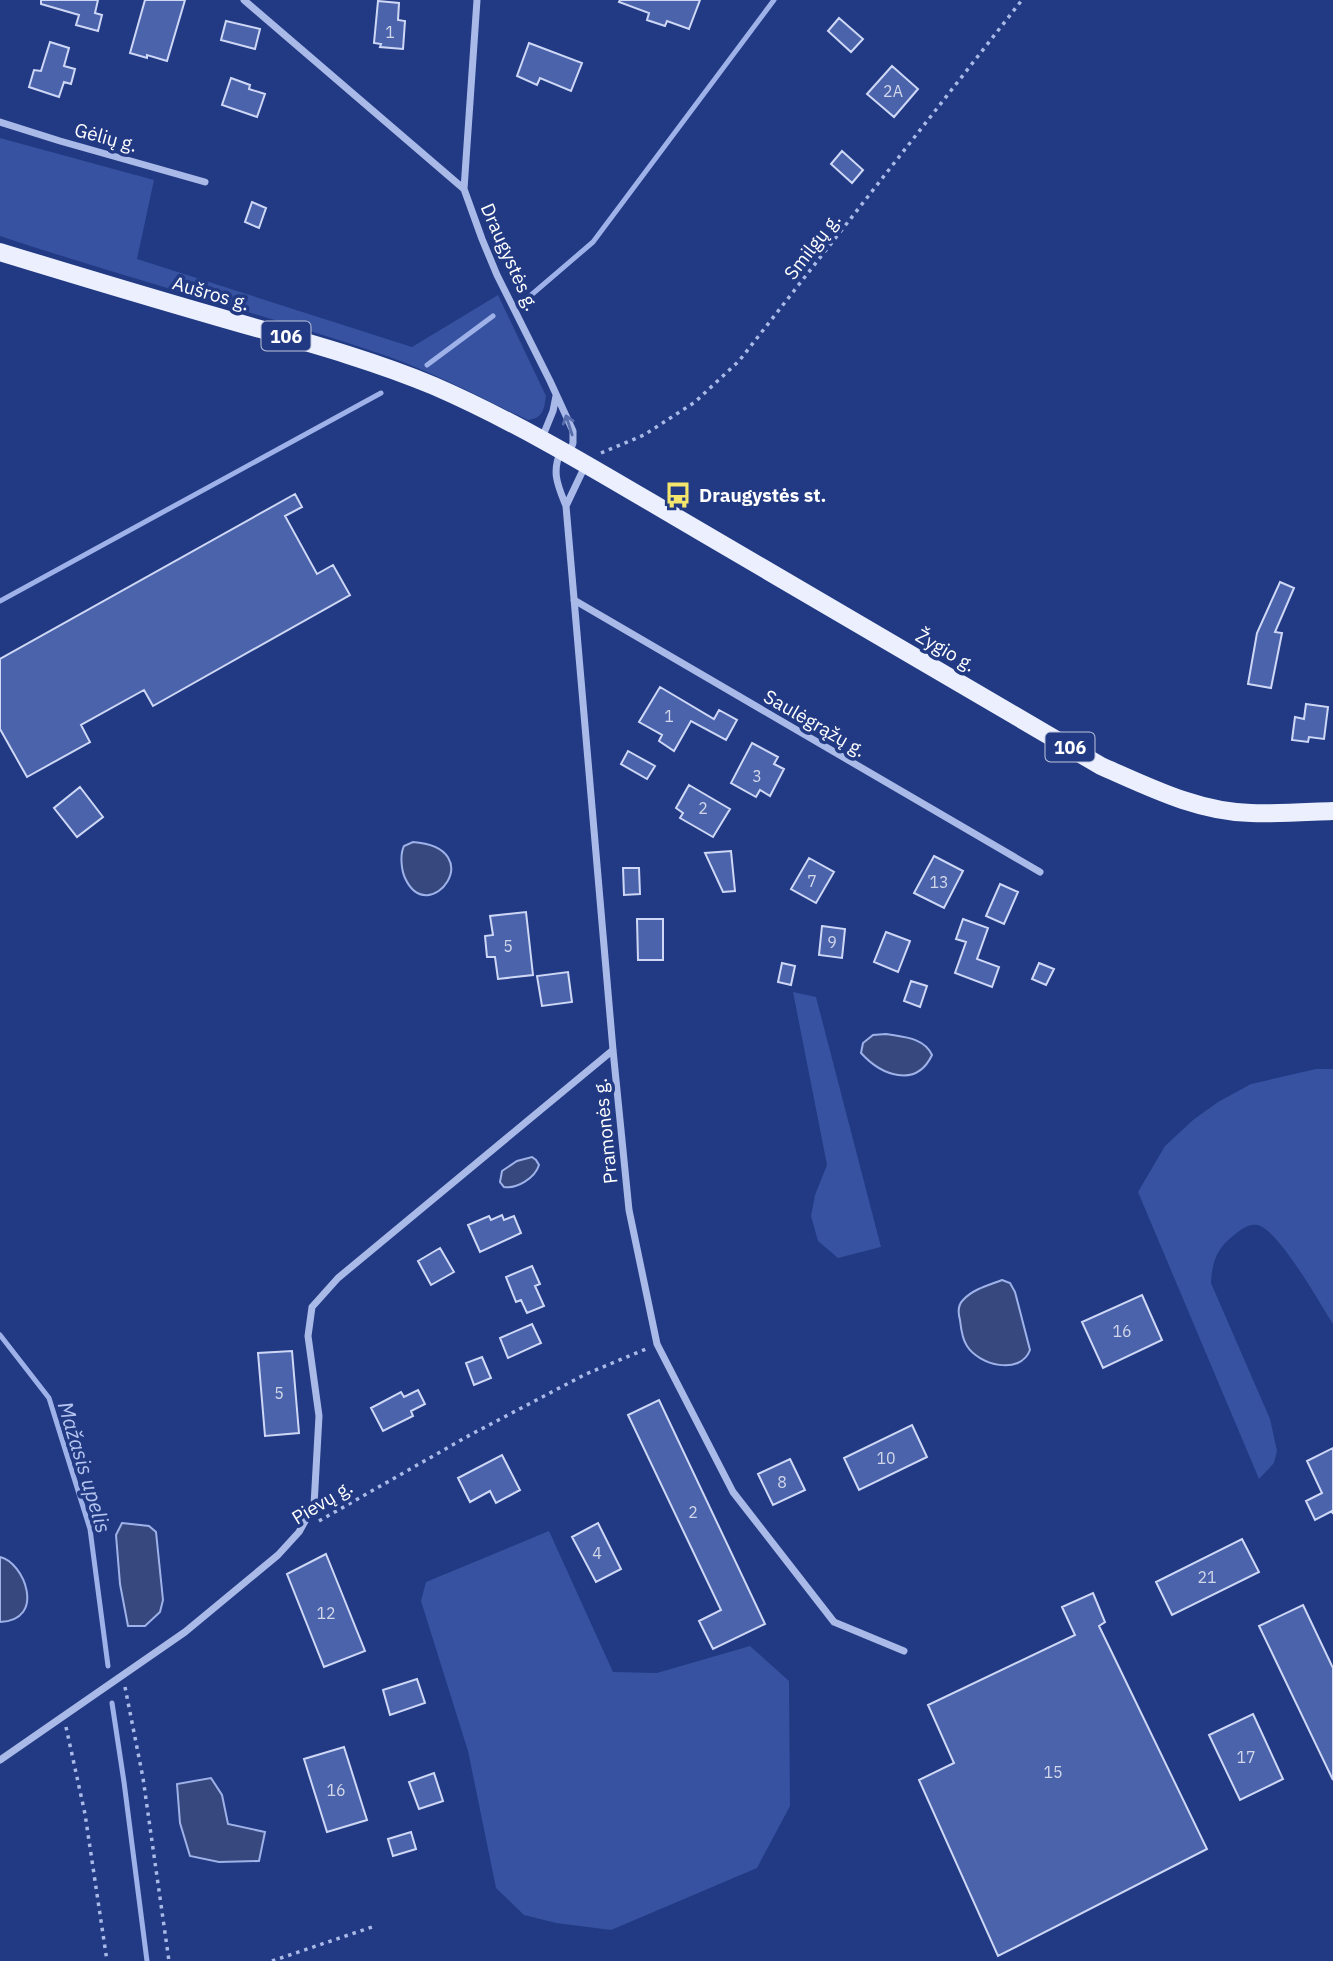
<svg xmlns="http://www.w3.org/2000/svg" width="1333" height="1961" font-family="'IBM Plex Sans',sans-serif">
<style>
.green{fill:#3652a0}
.water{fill:#37487e;stroke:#9eb2e9;stroke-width:2}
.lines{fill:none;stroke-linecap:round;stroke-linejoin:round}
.stream{stroke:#9eb2e9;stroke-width:5}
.building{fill:#4b63ab;stroke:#ced8f6;stroke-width:2}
.path{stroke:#aabae8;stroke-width:3.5;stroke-dasharray:3.5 5;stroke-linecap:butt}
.street{stroke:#aabae8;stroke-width:7}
.primary{stroke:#ecf0fe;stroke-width:18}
.oneway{stroke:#586dab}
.labels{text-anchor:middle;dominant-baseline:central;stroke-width:7;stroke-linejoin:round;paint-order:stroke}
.number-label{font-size:16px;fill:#d2d8ea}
.shield{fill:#223a83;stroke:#bdc4da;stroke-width:2}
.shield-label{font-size:18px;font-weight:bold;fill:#fff}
.street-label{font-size:19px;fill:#fff;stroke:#223a83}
.poi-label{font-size:19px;font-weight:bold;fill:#fff;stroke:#223a83;text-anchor:start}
.water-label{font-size:21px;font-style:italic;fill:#b5c5f0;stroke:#223a83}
</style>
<rect width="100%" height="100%" fill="#223a83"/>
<path class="green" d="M0,138L154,180L137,259L412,347L498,295L546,396C544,410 543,418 528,420C477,396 426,368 372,351C249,310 123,277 0,236Z
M793,992L816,997L881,1247L838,1258L818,1241L811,1216L815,1195L827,1165Z
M1316,1069H1333V1324C1320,1304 1278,1228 1257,1225C1248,1223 1239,1231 1233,1236C1216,1249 1212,1263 1211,1283L1270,1419L1277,1451L1274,1463L1259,1479L1138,1192L1165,1146L1193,1120L1218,1102L1251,1084Z
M549,1531L613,1672L657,1673L750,1646L789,1681L790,1806L757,1868L611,1930L556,1923L524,1915L496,1888L468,1751L421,1601L426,1582Z"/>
<path class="water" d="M413,842C491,848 429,930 405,878C401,869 400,854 404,846Z
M886,1034C902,1037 924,1037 932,1055C916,1089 881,1075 861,1053L863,1043L873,1035Z
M532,1157L536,1160L539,1165C535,1178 517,1189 504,1187L500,1182L502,1171L517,1161Z
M1002,1280L1010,1283L1015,1292L1030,1350C1020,1376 979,1365 967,1346C962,1339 961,1329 960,1320C958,1313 958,1305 963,1300C973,1289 989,1285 1002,1280Z
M122,1523L149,1526L156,1532L163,1600L160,1612L145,1626H128L120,1584L116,1535Z
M0,1557C24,1562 47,1620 0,1622Z
M211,1778L222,1795L228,1824L265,1832L259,1861L219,1862L190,1856L180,1823L177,1784Z"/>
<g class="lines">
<path class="stream" d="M530,296L593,242L774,0
M427,365L493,316
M0,601L381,393
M0,1335L49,1398L90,1529L108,1666
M112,1703L124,1782L147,1961"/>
</g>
<path class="building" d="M41,0H98L95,13L102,15L98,31L76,25L79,15L41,4Z
M145,0H185L167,61L147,55V58L130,53Z
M620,0H700L689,29L667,21L665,26L647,20L649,13L619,2Z
M378,1L399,3L398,20L405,21L403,49L380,47L381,44L374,43Z
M839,18L863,39L851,52L828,31Z
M226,21L260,29L255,49L221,40Z
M50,42L69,48L64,66L75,69L71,84L64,82L59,97L29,87L34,70L41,71Z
M529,43L582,63L571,91L540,78L537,85L517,76Z
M892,66L918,89L894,117L867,94Z
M231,78L250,85L249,89L265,94L257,117L222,105Z
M842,151L863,170L852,183L831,164Z
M252,202L266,208L259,228L245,222Z
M295,494L302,507L285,516L317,574L333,565L350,595L153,706L144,690L81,725L90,742L27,777L0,729V659Z
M1280,582L1294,588L1275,632L1282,633L1271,688L1248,684L1257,633Z
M660,687L714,719L719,710L737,720L726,740L691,721L674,751L659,741L662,735L639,722Z
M1306,704L1328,707L1324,739L1309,737L1308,742L1292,740L1295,717L1304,719Z
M752,743L778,757L774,764L784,769L770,796L760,790L756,797L731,783Z
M628,751L655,766L647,779L621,764Z
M689,785L730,809L713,837L680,818L683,813L676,808Z
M80,787L103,817L77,837L54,808Z
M731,851L735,891L723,892L705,853Z
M934,856L963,871L944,908L914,893Z
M809,858L834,872L816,903L791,889Z
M623,868H639L640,894L624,895Z
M1000,884L1018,892L1004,924L986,916Z
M526,912L533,975L498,979L495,957H487L485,936L493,935L490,916Z
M637,919H663V960H638Z
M963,919L988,928L977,959L999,967L992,987L955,973L966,942L956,939Z
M822,926L845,929L842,958L819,955Z
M886,932L910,941L898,972L874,962Z
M782,963L795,966L791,985L778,982Z
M1039,963L1054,969L1046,985L1032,979Z
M568,972L572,1002L542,1006L537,976Z
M911,981L927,986L920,1007L904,1001Z
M502,1215L504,1220L514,1216L521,1233L480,1252L468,1225L489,1216L491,1220Z
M440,1248L454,1272L431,1285L418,1261Z
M532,1266L540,1284L535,1286L544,1306L527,1313L521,1300L516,1302L506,1277Z
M1142,1295L1162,1340L1103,1368L1082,1322Z
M532,1324L541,1343L508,1358L500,1338Z
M292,1351L299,1433L265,1436L258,1353Z
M482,1357L491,1378L474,1385L466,1363Z
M418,1390L425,1404L411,1411L413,1416L383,1431L371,1408L401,1392L404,1397Z
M659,1400L765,1624L713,1649L699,1621L721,1610L628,1415Z
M912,1425L927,1457L859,1490L844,1458Z
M1333,1448V1514L1332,1511L1315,1520L1306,1501L1322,1493L1307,1461Z
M502,1455L520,1490L496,1503L490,1491L470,1502L458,1478Z
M790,1459L805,1490L773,1505L758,1474Z
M598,1523L621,1569L596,1582L572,1537Z
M1242,1539L1259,1572L1172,1615L1156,1582Z
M326,1554L365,1651L324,1667L287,1574Z
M1093,1593L1105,1622L1099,1626L1207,1849L998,1956L919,1780L954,1763L928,1705L1075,1635L1062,1607Z
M1303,1605L1333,1668V1780L1259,1626Z
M417,1679L425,1703L390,1715L383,1690Z
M1253,1714L1283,1779L1240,1800L1209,1735Z
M344,1747L367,1820L327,1832L304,1759Z
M434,1773L443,1801L419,1809L409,1782Z
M411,1832L416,1849L393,1856L388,1839Z"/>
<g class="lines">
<path class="path" d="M601,453L644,435L695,402L739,361L1022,0
M319,1521L470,1435L586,1374L646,1349
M125,1687L143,1778L169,1961
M66,1727L85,1814L107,1961
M272,1961L375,1926"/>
<path class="street" d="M244,0L464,189
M477,0L464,189L482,239L497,275L550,381L573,431V443L569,454
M0,122L60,141L205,182
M542,438L553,411L556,396
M561,451C551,472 558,486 566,506L613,1050L629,1210L657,1344L733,1492L834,1622L904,1651
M566,506L585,466
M574,600L1040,872
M0,1760L185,1632L278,1555L299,1532L314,1505L319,1416L308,1336L312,1307L338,1278L613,1050"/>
<path class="primary" d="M0,252C72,274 145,296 218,317C290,338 365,357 434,386C526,426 612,480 698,530C833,608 967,687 1101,766C1149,787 1198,812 1251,813C1278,814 1306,812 1333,811"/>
</g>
<defs><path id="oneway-shaft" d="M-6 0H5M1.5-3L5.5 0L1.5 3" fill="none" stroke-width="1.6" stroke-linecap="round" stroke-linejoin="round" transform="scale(1.75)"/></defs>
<use class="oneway" href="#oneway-shaft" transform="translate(569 425) rotate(-108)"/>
<defs>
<g id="bus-bare" transform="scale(2.1)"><path d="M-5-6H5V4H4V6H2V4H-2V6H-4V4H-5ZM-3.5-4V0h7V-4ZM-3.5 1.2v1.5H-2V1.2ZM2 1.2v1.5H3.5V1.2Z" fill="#f4e66c" stroke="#223a83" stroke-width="2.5" paint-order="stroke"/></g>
</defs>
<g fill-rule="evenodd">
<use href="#bus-bare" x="678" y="495"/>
</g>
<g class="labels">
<g class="number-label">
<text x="390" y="32">1</text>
<text x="893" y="91">2A</text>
<text x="669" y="716">1</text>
<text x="757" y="776">3</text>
<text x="703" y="808">2</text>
<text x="812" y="881">7</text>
<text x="939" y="882">13</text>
<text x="832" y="942">9</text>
<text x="508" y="946">5</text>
<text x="1122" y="1331">16</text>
<text x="279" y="1393">5</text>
<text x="886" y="1458">10</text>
<text x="782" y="1482">8</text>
<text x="693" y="1512">2</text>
<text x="597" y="1553">4</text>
<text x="1207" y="1577">21</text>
<text x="326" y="1613">12</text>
<text x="1246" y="1757">17</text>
<text x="1053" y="1772">15</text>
<text x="336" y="1790">16</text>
</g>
<g class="shield">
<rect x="261.5" y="321.5" width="49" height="29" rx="5"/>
<rect x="1045.5" y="732.5" width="49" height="29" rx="5"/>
</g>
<g class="shield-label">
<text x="286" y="336">106</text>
<text x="1070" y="747">106</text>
</g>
<g class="street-label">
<text transform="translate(106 137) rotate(15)">Gėlių g.</text>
<text transform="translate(812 246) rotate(-52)">Smilgų g.</text>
<text transform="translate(510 257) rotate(66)">Draugystės g.</text>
<text transform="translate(211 293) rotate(16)">Aušros g.</text>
<text transform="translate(946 650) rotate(30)">Žygio g.</text>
<text transform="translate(815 723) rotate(30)">Saulėgrąžų g.</text>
<text transform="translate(605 1131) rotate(-96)">Pramonės g.</text>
<text transform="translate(322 1502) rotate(-31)">Pievų g.</text>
</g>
<g class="poi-label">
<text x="699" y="495">Draugystės st.</text>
</g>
<g class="water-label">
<text transform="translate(85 1467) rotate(73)">Mažasis upelis</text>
</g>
</g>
</svg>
